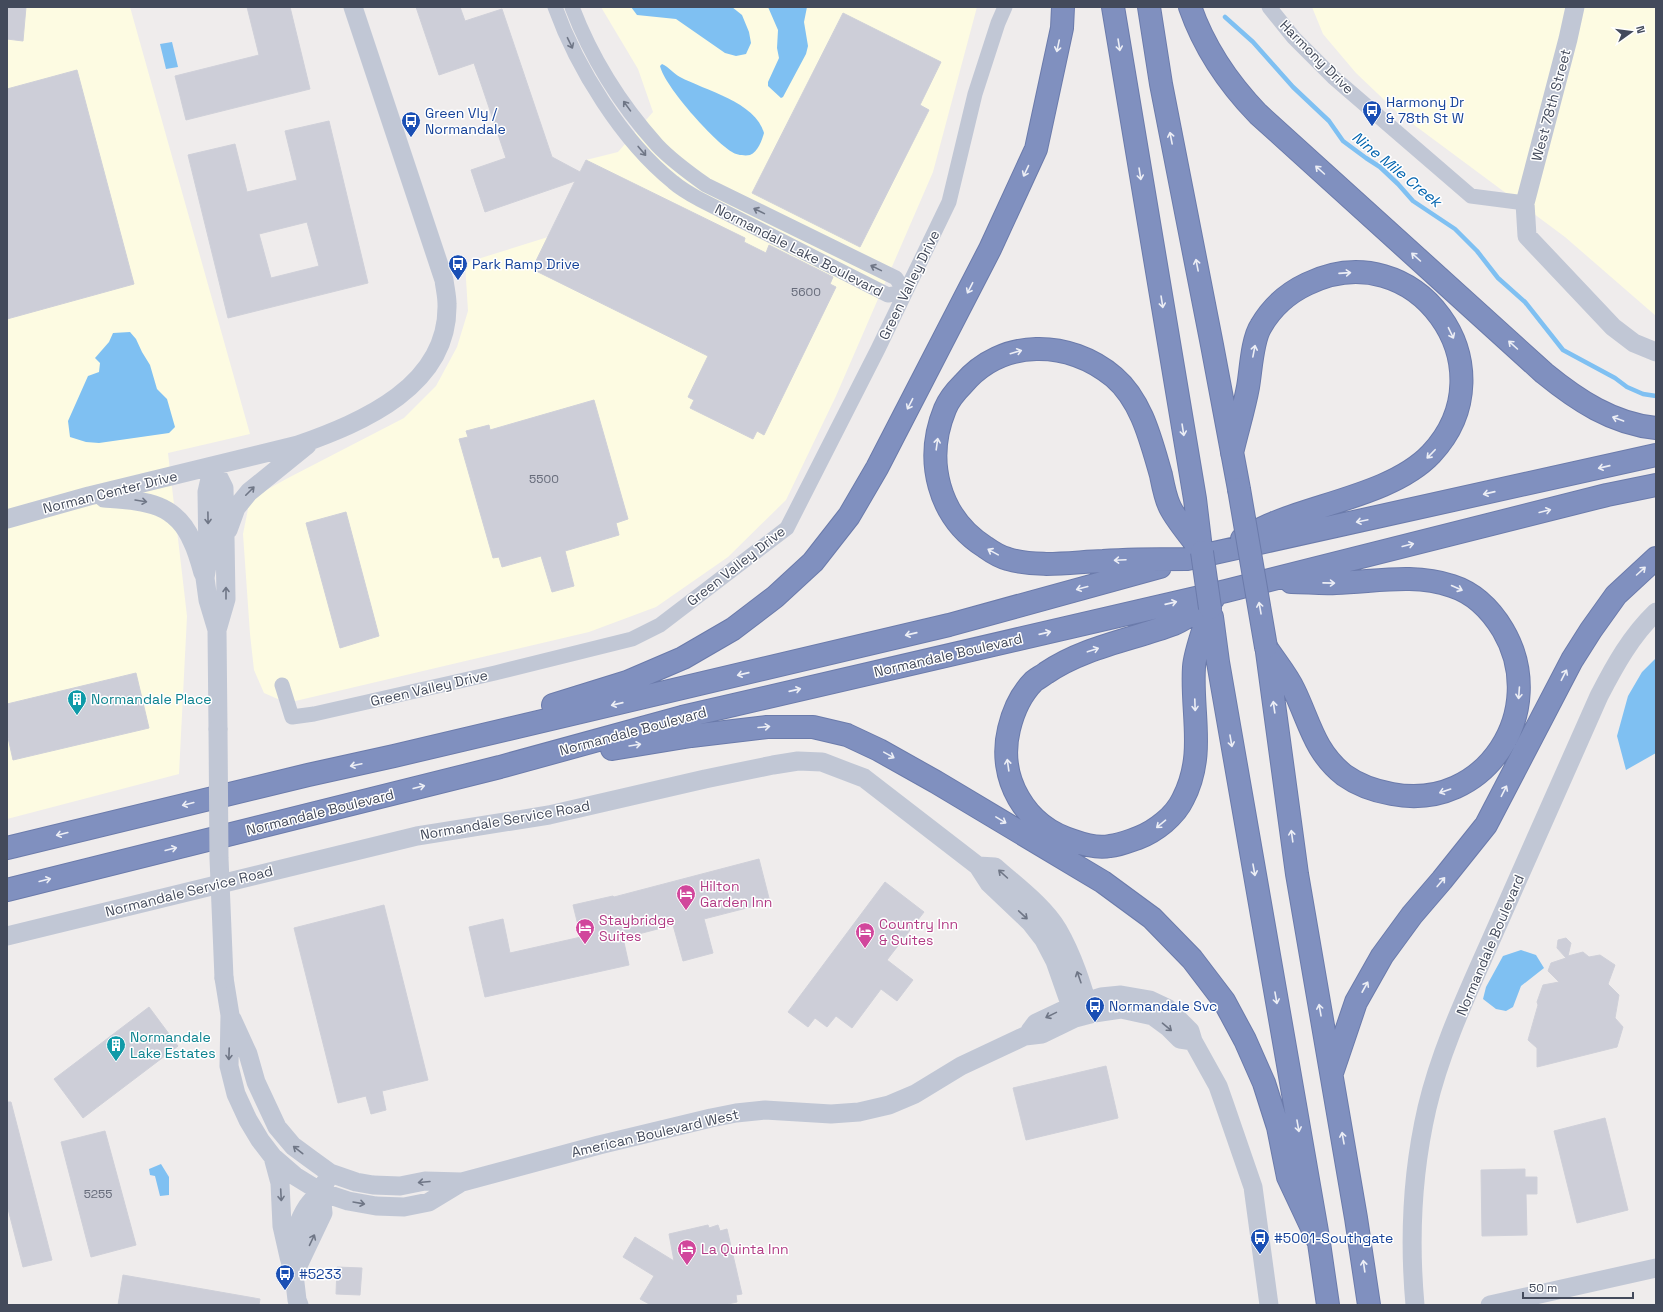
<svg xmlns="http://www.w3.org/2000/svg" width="1663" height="1312" font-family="'Space Grotesk',sans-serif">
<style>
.commercial{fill:#fdfbe2}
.water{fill:#7fc0f2}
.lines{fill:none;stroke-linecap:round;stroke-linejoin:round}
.stream{stroke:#7fc0f2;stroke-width:4.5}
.building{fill:#cdced8;stroke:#cfd0d9;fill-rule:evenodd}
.motorway-casing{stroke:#6b7bab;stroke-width:24}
.minor{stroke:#c1c7d5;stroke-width:15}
.tertiary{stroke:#c1c7d5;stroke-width:19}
.motorway{stroke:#8090bf;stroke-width:22}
.motorway-bridge-casing{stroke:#6b7bab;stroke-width:24;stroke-linecap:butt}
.tertiary-bridge{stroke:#c1c7d5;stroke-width:19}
.motorway-bridge{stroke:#8090bf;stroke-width:22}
.oneway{stroke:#6f7686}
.oneway2{stroke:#eceef5}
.labels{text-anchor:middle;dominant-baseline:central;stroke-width:3;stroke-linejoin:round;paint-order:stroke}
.number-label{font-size:12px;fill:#666b7a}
.street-label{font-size:14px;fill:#434a5b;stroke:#fff}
.transit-label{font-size:14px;fill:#164399;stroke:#fff;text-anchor:start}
.culture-label{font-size:14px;fill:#0d838f;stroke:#fff;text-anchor:start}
.hotel-label{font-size:14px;fill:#b23c85;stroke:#fff;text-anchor:start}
.water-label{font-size:15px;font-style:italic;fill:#0264af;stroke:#fff}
</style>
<rect width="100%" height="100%" fill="#efecec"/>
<path class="commercial" d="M7,7H130L250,434L168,453L187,616L179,774L7,819Z
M601,7H977L933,172L836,396L786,500L728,557L656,607L589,632L287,703L264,693L254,670L250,634L243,534L250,499L288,478L404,418L436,386L457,347L468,311L465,263L548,237L586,160L618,152L653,112L638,69Z
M1312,7H1656V316L1565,237L1398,113L1356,73L1323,34Z"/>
<path class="water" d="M631,7H732L742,15L749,32L751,43L746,54L736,56L725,53L676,19L637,15Z
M768,7H807L804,22L808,46L806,54L783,97L781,98L768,86V82L779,58L777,48L778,30Z
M172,42L178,67L166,69L160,44Z
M662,64C669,67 673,73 680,77C704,90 756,102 764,133C762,140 758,152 750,155C745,156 736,155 732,152C713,140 665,87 660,66Z
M130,332L136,339L142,352L150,365L157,389L167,399L175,427L169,433L99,443L86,442L70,437L68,421L88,376L99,372L100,363L95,358L109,342L113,333Z
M1656,658V753L1626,770L1617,736L1628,696L1642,672Z
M1521,950L1536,955L1544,968L1521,986L1513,1007L1506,1011L1496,1009L1483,999L1486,987L1503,956Z
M161,1164L169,1177V1195L160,1196L155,1176L150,1175L149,1169Z"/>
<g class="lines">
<path class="stream" d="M1225,17L1253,42L1293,87L1329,121L1343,141L1366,158L1380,167L1398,184L1413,201L1455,229L1477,251L1498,278L1525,302L1563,350L1615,378L1627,387L1643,394L1656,396"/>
</g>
<path class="building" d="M7,7H26L23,41L7,39Z
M247,7H290L310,89L186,120L175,76L259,55Z
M416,7H460L465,21L502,9L552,157L580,172L586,160L745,238L744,242L766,253L769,245L833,277L830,284L836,287L764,435L757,431L753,439L690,408L694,400L688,397L708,356L532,269L575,181L485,212L471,170L506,158L474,63L439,75Z
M843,13L941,62L920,105L929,110L860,247L752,193Z
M77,70L134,284L7,319V89Z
M329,121L368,283L228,318L188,155L235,144L247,192L297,180L285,131ZM307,222L319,266L271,278L259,234Z
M594,400L628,519L616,523L619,535L565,551L574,586L552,592L541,556L502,567L499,557L493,558L459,439L468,437L466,431L489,425L490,430Z
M346,512L379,636L340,648L306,523Z
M136,673L149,728L13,760L7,733V704Z
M759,859L770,902L704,919L713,953L683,961L673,925L623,938L629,965L485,997L469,927L503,919L510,953L581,937L573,905L613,896L614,897Z
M885,882L924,912L887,960L913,980L897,1001L881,989L852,1028L836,1016L827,1027L815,1018L808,1027L788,1012Z
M384,905L428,1080L382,1091L386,1110L371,1114L366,1096L338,1103L294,928Z
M1566,938L1571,943L1568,956L1583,952L1589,957L1600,955L1615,965L1608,984L1619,995L1615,1018L1623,1027L1617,1047L1537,1067V1048L1528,1040L1538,1005L1537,1002L1543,985L1559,982L1548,971L1551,963L1566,958L1557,948L1558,940Z
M149,1007L178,1046L83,1118L54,1079Z
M1106,1066L1118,1118L1026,1140L1013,1088Z
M7,1102H11L52,1260L23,1267L7,1205Z
M1605,1118L1628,1210L1577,1223L1554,1131Z
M105,1131L136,1245L91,1257L61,1142Z
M1525,1169V1177H1537V1194H1526L1527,1235L1482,1236L1481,1170Z
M708,1225L709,1228L718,1225L720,1231L727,1229L742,1294L736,1295L737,1302L723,1305H651L640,1299L654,1276L623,1257L635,1237L674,1261L669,1234Z
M337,1267L362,1268L360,1295L336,1294Z
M123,1275L260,1299L259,1305H118Z"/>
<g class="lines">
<g class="motorway-casing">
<path id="motorway" d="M1113,7L1195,499L1201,549
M1149,7L1161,84L1212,345L1239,489
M1190,7C1204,47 1229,84 1258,114L1544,373C1577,400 1613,424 1656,428
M1232,453C1237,431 1244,409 1248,387C1251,370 1252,340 1261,326C1272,307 1288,293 1307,284C1415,231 1513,367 1431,454C1395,492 1321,503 1274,523C1263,527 1253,533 1242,539
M1202,552C1193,539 1174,518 1169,505C1165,496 1163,485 1161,475C1151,441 1142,401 1114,377C1069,339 1002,338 963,384C956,391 949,399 945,409C924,460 938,517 985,547C992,552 1000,557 1008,559C1039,568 1072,562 1103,561C1131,559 1159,559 1187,559L1656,455
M1210,608C1206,624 1195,651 1194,667C1191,713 1206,755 1183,799C1175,816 1156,831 1138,838C1129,841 1120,845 1110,846C1099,848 1085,845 1074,841C1025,827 997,778 1009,729C1013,712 1021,694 1034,681C1038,678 1042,676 1046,673C1084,647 1131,640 1174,624C1187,619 1201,607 1213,599
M1212,617L1218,662L1319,1243L1328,1305
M1266,647C1275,661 1287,675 1294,690C1310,723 1314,751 1344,775C1358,785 1375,791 1392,794C1486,812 1550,710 1503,630C1491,610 1474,593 1452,586C1413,573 1375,582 1336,583C1321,584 1306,582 1291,582
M1267,652L1297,874L1356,1218L1369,1305
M553,705L627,682L683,658L733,629L775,597L813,562L849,516L877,468L990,249L1036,149L1062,28L1063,7
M612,749L691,736L767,727H813L847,735L879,750L936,782L1103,882L1152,918L1192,959L1224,1001L1245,1040L1264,1083L1278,1127L1288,1177L1319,1243
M7,848L308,775L394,756L949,625L1160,567
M7,890L500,767L682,717L1226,591L1607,495L1656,485
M1332,1073L1356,1002L1382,956L1412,915L1442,880L1486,825L1572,660L1591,630L1616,595L1656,558"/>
</g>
<path class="minor" d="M555,7C577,68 622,141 673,182C681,189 690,194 699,199L888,295L905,292
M572,7C591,57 621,105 657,145C671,160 689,173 706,185L896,278L905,292
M1269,7L1294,38L1333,77L1471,196L1525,203
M282,685L292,717L314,714L495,673L632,639L660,625L787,528L878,349L949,202L975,94L998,23L1005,7"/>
<path class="tertiary" d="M1575,7L1568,39L1525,203L1527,236L1613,327L1634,343L1656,352
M213,466L207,492L208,559L205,578L208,600L217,630L218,729
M213,466L224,488L225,537L226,599L217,630
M104,498C142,501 175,501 192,541C197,551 200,562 203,573
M7,519L89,496L298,445C363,422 449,386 447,304C447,296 445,288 444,280L353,7
M228,530L236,508L249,492L307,445
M978,866L995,867C1015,885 1044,906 1058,930C1073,956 1082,985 1090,1013
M7,936L417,836L549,815L705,779L773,765L798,761L822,762L864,778L978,866L989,883L1030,922L1044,940L1055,961L1075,1018
M224,978L230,1015L229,1066L236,1094L248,1120L260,1140L273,1157L295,1176L321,1192L348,1201L376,1206L404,1207L429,1202L462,1182L599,1145L711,1118L736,1113L765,1110L831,1114L859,1112L889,1105L915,1094L961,1066L1025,1036L1042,1034L1075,1018L1094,1013L1121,1009L1153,1016L1168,1027L1180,1039L1193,1041
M232,1019L248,1054L256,1082L277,1127L293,1146L312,1160L330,1173L356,1182L373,1185L400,1186L425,1181L462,1182
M1030,1031L1036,1023L1070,1007L1101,997L1121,995L1150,1000L1167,1008L1190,1031L1193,1041L1218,1086L1224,1103L1253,1187L1269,1305
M273,1157L280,1183L282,1226L289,1257L294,1274L297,1300L299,1305
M289,1255C292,1240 299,1219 307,1207C314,1197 321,1193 326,1181
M294,1274L323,1213L321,1192
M1415,1305C1409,1239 1412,1173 1427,1108C1441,1048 1469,990 1494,933C1529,854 1564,775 1599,696C1615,665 1631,636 1656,612
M1490,1305L1656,1268"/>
<use href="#motorway" class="motorway"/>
<g class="motorway-bridge-casing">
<path id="motorway-bridge" d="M1239,489L1266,647
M1202,552L1210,608"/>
</g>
<path class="tertiary-bridge" d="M218,729L219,858L224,978"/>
<use href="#motorway-bridge" class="motorway-bridge"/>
</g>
<defs><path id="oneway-shaft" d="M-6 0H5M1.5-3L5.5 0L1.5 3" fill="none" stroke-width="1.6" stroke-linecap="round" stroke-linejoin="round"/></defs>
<g class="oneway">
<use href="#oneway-shaft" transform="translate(570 43) rotate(64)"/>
<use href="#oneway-shaft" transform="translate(627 106) rotate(-126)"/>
<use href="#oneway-shaft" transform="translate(642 151) rotate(50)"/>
<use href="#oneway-shaft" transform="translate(759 211) rotate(-154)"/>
<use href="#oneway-shaft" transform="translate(876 268) rotate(-154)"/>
<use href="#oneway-shaft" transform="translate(250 491) rotate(-45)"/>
<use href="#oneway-shaft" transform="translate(141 501) rotate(9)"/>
<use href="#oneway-shaft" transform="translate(208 518) rotate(89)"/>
<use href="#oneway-shaft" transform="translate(226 593) rotate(-90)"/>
<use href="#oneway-shaft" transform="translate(1003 874) rotate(-138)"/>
<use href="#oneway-shaft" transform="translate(1023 915) rotate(43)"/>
<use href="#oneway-shaft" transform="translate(1079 977) rotate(-109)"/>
<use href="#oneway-shaft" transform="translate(1051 1015) rotate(154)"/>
<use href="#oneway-shaft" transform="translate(1167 1027) rotate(40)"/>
<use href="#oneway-shaft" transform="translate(229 1054) rotate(92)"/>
<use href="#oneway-shaft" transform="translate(298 1150) rotate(-142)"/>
<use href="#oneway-shaft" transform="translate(424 1182) rotate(175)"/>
<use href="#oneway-shaft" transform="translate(281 1195) rotate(87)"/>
<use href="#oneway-shaft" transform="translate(359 1203) rotate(10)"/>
<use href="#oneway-shaft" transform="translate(312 1240) rotate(-65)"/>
</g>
<g class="oneway2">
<use href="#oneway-shaft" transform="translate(1119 45) rotate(81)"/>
<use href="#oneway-shaft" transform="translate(1058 46) rotate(102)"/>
<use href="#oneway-shaft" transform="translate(1171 138) rotate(-101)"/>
<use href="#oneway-shaft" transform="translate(1320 170) rotate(-138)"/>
<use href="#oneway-shaft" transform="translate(1026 171) rotate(115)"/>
<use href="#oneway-shaft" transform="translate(1140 174) rotate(81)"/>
<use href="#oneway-shaft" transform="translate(1416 257) rotate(-138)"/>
<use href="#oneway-shaft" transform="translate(1197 265) rotate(-101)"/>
<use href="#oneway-shaft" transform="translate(1345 273) rotate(-4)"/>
<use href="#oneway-shaft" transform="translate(970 288) rotate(117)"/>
<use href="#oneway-shaft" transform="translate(1162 302) rotate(81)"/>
<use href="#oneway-shaft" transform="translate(1451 333) rotate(64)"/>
<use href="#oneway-shaft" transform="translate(1513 345) rotate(-138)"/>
<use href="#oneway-shaft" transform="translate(1254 351) rotate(-79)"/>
<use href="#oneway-shaft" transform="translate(1016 352) rotate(-16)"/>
<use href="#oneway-shaft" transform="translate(910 404) rotate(117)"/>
<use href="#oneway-shaft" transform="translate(1618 419) rotate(-160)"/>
<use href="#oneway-shaft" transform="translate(1183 430) rotate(81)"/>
<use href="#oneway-shaft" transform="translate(937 444) rotate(-82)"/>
<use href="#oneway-shaft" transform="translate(1431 454) rotate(134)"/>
<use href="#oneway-shaft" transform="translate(1604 467) rotate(167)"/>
<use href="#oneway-shaft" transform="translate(1489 493) rotate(167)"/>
<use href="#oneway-shaft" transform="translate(1545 511) rotate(-14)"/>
<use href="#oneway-shaft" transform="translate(1362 521) rotate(168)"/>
<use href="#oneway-shaft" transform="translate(1408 545) rotate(-14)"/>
<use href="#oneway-shaft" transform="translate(993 552) rotate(-151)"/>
<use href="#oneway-shaft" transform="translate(1120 560) rotate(177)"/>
<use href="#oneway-shaft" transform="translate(1641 571) rotate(-42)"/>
<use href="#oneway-shaft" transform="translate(1329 583) rotate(1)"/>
<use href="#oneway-shaft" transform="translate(1082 588) rotate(165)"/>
<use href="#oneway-shaft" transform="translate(1457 588) rotate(24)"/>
<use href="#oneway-shaft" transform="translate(1171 603) rotate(-13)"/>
<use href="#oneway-shaft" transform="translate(1260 608) rotate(-100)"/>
<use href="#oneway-shaft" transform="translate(1045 633) rotate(-13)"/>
<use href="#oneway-shaft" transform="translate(911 634) rotate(167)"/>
<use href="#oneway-shaft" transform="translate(1093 650) rotate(-18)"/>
<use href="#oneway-shaft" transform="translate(743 674) rotate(167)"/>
<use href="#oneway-shaft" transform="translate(1564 675) rotate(-63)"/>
<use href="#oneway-shaft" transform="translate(795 690) rotate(-13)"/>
<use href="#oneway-shaft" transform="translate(1519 693) rotate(94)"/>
<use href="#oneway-shaft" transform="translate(617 704) rotate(167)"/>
<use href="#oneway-shaft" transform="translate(1195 705) rotate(88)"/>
<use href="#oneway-shaft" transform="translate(1274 707) rotate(-98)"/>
<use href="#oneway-shaft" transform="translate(764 727) rotate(-5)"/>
<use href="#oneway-shaft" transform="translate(1231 741) rotate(80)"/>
<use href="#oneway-shaft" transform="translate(635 745) rotate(-9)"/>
<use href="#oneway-shaft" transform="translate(889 755) rotate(29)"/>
<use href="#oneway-shaft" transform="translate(356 765) rotate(168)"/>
<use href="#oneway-shaft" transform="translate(1008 765) rotate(-98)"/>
<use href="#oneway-shaft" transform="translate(419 787) rotate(-14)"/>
<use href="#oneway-shaft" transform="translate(1445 791) rotate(161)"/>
<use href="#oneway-shaft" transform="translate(1504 791) rotate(-63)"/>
<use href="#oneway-shaft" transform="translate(188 804) rotate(166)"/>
<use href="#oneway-shaft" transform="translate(1001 820) rotate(31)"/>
<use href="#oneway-shaft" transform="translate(1161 824) rotate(140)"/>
<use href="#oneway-shaft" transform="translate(62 834) rotate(166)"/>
<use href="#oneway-shaft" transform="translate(1292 836) rotate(-98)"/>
<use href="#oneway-shaft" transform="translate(171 849) rotate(-14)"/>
<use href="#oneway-shaft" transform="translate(1254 870) rotate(80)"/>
<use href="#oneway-shaft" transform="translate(45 880) rotate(-14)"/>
<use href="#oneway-shaft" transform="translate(1441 882) rotate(-50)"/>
<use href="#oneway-shaft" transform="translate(1365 987) rotate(-61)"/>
<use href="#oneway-shaft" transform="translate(1276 998) rotate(80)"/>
<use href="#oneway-shaft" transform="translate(1320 1010) rotate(-100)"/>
<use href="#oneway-shaft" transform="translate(1298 1126) rotate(80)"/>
<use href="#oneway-shaft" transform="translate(1343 1138) rotate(-100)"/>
<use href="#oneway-shaft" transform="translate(1364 1266) rotate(-98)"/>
</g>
<defs>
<g id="bus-pin" transform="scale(1)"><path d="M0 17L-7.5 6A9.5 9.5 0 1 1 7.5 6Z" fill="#1a4fb4" stroke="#fff"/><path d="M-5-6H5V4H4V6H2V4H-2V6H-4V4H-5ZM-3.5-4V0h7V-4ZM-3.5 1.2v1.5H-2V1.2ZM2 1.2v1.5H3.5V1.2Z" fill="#fff"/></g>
<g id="building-pin" transform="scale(1)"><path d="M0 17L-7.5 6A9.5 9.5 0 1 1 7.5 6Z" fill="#0f9aa8" stroke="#fff"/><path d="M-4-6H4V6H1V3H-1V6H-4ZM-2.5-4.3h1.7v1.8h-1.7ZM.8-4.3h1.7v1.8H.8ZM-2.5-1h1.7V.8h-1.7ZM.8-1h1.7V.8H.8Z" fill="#fff"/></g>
<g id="hotel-pin" transform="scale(1)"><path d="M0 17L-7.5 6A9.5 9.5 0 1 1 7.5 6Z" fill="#d1479c" stroke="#fff"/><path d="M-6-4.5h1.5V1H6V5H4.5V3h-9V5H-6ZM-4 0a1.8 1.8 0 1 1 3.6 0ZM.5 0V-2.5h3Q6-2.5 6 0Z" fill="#fff"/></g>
</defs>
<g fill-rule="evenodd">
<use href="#bus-pin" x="1372" y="110"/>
<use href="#bus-pin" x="411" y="121"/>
<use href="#bus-pin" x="458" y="264"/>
<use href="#building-pin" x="77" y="699"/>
<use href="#hotel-pin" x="686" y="894"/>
<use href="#hotel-pin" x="585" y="928"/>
<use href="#hotel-pin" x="865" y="932"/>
<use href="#bus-pin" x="1095" y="1006"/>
<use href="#building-pin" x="116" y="1045"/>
<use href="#bus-pin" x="1260" y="1238"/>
<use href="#hotel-pin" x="687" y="1249"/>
<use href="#bus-pin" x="285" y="1274"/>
</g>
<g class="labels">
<g class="number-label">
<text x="806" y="292">5600</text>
<text x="544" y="479">5500</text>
<text x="98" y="1194">5255</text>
</g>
<g class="street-label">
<text transform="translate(1317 57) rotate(45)">Harmony Drive</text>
<text transform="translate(1551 105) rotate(-75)">West 78th Street</text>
<text transform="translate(799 250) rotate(27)">Normandale Lake Boulevard</text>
<text transform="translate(909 285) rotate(-64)">Green Valley Drive</text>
<text transform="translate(110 492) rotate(-14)">Norman Center Drive</text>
<text transform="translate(736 566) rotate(-38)">Green Valley Drive</text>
<text transform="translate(948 655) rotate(-13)">Normandale Boulevard</text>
<text transform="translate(429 688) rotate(-13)">Green Valley Drive</text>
<text transform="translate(633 731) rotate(-15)">Normandale Boulevard</text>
<text transform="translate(320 812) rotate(-14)">Normandale Boulevard</text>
<text transform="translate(505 820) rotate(-10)">Normandale Service Road</text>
<text transform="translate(189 891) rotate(-14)">Normandale Service Road</text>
<text transform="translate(1490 945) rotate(-67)">Normandale Boulevard</text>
<text transform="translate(655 1133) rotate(-13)">American Boulevard West</text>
</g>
<g class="transit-label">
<text x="1386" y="102">Harmony Dr<tspan x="1386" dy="16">&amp; 78th St W</tspan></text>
<text x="425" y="113">Green Vly /<tspan x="425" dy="16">Normandale</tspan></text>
<text x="472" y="264">Park Ramp Drive</text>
<text x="1109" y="1006">Normandale Svc</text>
<text x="1274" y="1238">#5001-Southgate</text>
<text x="299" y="1274">#5233</text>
</g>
<g class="culture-label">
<text x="91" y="699">Normandale Place</text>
<text x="130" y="1037">Normandale<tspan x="130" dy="16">Lake Estates</tspan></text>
</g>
<g class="hotel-label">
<text x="700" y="886">Hilton<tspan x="700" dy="16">Garden Inn</tspan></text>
<text x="599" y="920">Staybridge<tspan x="599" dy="16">Suites</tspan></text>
<text x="879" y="924">Country Inn<tspan x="879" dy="16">&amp; Suites</tspan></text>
<text x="701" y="1249">La Quinta Inn</text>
</g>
<g class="water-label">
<text transform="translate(1397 169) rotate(39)">Nine Mile Creek</text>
</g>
</g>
<rect width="1663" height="1312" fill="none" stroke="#434a5b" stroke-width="16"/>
<g transform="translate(1631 32) rotate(76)" stroke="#ffffff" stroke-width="3" paint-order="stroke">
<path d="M0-3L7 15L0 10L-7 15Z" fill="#434a5b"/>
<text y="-6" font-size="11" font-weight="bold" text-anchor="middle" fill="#434a5b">N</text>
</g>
<path d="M1523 1292v6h110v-6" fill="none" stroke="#434a5b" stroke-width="2"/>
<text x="1529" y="1292" font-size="12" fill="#434a5b" stroke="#ffffff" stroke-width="3" paint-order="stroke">50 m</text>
</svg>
